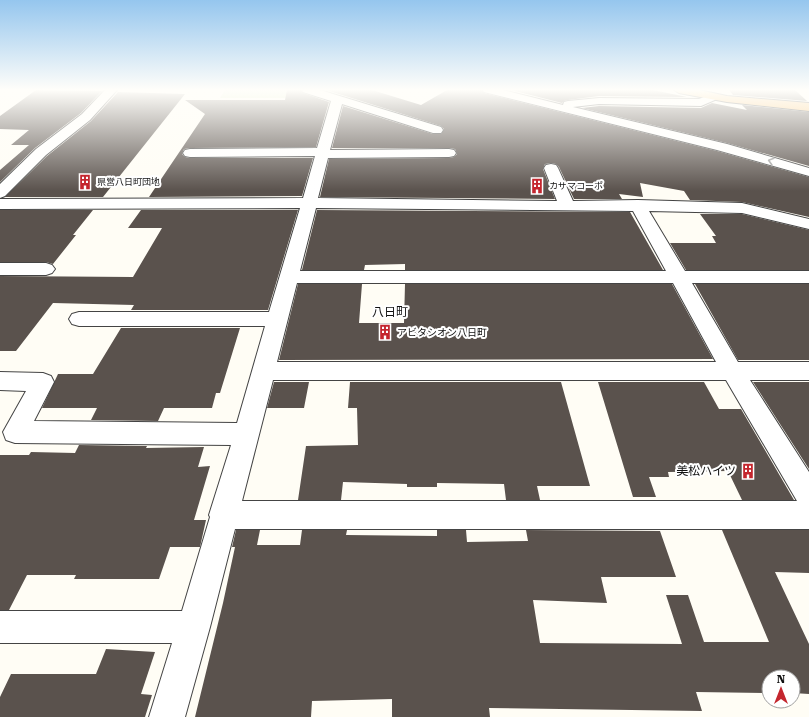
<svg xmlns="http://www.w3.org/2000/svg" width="809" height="717" font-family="'Roboto Serif','Noto Sans JP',serif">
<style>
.green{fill:#d5ebbd}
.building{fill:#5a524d}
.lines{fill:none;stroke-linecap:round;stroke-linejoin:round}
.minor-casing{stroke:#444;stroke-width:2}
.trunk-casing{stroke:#222;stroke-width:2}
.minor{fill:#fff;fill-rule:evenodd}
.trunk{fill:#f7bc64;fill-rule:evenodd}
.oneway{stroke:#a0a0a0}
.labels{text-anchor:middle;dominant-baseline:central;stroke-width:4;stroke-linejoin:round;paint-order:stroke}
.far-poi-label{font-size:9px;fill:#111;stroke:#fff;text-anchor:start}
.poi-label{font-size:10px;fill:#111;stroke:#fff;text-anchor:start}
.quarter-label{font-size:12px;fill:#111;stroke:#fff}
.near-poi-label{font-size:12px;fill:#111;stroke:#fff;text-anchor:end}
</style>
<rect width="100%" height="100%" fill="#fffdf5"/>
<path class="green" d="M225,90H303L328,98H220Z"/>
<path class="building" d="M36,90L102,91L81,113L35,148L0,182V170L29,145H11L29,130L0,129V116Z
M287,90H301L303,93L329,102L316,147L190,148L184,149L182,154L185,157L190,158H313L302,196L149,197L205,114L185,100H285Z
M326,90H372L421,105L447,90H482L484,93L717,151L809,177V217L742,202L690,200L684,191L640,183L643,197L619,194L622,199H574L559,167L556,164L551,163L545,164L543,169L555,199L320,197L329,159L449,158L454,157L457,154L455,149L449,148H332L343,106L433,134H441L444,129L441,126Z
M511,90H653L687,97L599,96L568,100L564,101L562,103Z
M729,90H795L807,101L733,95Z
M118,92L185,94L103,197H5L47,156L91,121Z
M712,103L747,110L742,105L809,112V166L727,143L582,108L599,106L701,108Z
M0,210H93L73,235H76L53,264L46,262H0Z
M141,210H298L268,310H131L134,305L53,303L16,351H0V276L133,277L162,228H128Z
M317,210L630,212L663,270H405V264L365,265L364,270H302Z
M700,214H742L809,230V270H686L670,243H716L712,236H716Z
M298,284H362L359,323H404L405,284H672L713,359L279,360Z
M695,284H809V360H738Z
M121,328H240L220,393H216L212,408H164L158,421L91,420L97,408H42L58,374H93Z
M274,382H309L304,408H267Z
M350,382H564H561L590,486H537L540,500H506L504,484L437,483V487H407V484L343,482L341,500H298L306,446L358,445L357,408H348Z
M598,382H704L719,409H741L794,500H742L728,471L668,472L669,477H649L656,497H633Z
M753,382H809V469Z
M79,445L147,446L146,448L204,447L198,467L210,466L194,520H206L200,547H170L159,579H74L76,575H27L9,610H0V455H29L31,452L75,453Z
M236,530H260L257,545H300L302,530H347L346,535L437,536V530H466L467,542L528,541L526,530L660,531L676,577H601L607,603L533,600L540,643L682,644L666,595H688L704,642H769L722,530H809V573L775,572L809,644V694L793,693V677H769V693L696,692L702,711L489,708L490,717H392V699L312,701L311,717H195L223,603L235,547H232Z
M106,649L155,652L141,694L152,695L145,717H0V697L11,674H96Z"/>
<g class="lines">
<g class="minor-casing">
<path id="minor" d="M105,90H117L90,120L46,155L5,196L0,198V184L36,149L82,114Z
M302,90H320L441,127L443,130L441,133H433L342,104L330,150L449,149L454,150L456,153L454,156L449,157L328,158L318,198L557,201L544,168L546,165L551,164L556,165L558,168L573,201L638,200L742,203L809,219V229L742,213L649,211L685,271H809V283H692L738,362H809V380H750L809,472V529H235L210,627L185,717H149L172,643H0V611H182L210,517L209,515L231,445L15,443L6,440L3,432L26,391L0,390V372L43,373L51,376L54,382L34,421L237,423L265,326H79L72,324L69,319L72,314L79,312H269L300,208L0,209V199L303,198L315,156L190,157L185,156L183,153L185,150L190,149L317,148L331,101L303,92ZM316,208L633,211L666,271H300ZM297,283H673L716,362H277ZM273,380H726L797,501H242Z
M483,90H503L563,105L564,102L568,101L599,98L699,99L709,95H717L719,97L717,99L701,106L599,104L573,107L727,144L809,168V176L717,150L484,92Z
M0,263H46L52,265L55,269L52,273L46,275H0Z"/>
</g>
<g class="trunk-casing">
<path id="trunk" d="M674,90H699L727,96L809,103V111L727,102L679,93Z"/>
</g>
<use href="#minor" class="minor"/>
<use href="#trunk" class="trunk"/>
</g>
<defs><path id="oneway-chevron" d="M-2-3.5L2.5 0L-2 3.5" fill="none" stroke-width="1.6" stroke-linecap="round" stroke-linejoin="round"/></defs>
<use class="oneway" href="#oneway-chevron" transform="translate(771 161) rotate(-164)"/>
<linearGradient id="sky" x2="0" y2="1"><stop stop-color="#95c6ee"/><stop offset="0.47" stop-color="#fffefa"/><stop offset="1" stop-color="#fffefa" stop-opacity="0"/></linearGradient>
<rect width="809" height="191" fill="url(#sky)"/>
<defs>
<g id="building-bare" transform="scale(1.2)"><path d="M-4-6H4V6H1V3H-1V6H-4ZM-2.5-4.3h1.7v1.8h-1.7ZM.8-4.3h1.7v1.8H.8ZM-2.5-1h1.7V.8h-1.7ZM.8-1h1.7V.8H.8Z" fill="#c4262e" stroke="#fff" stroke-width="2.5" paint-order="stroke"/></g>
</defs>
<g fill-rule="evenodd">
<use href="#building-bare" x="85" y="182"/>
<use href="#building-bare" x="537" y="186"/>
<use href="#building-bare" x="385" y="332"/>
<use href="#building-bare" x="748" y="471"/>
</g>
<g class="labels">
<g class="far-poi-label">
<text x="97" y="182">県営八日町団地</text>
<text x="549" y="186">カサマコーポ</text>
</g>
<g class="poi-label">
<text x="397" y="332">アビタシオン八日町</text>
</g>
<g class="quarter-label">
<text x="390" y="312">八日町</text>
</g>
<g class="near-poi-label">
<text x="736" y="471">美松ハイツ</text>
</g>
</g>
<g transform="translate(781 689)"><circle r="19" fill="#ffffff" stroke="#a0a0a0"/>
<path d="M0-3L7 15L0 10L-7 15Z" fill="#c4262e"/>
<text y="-6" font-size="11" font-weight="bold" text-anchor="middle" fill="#111111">N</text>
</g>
</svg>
